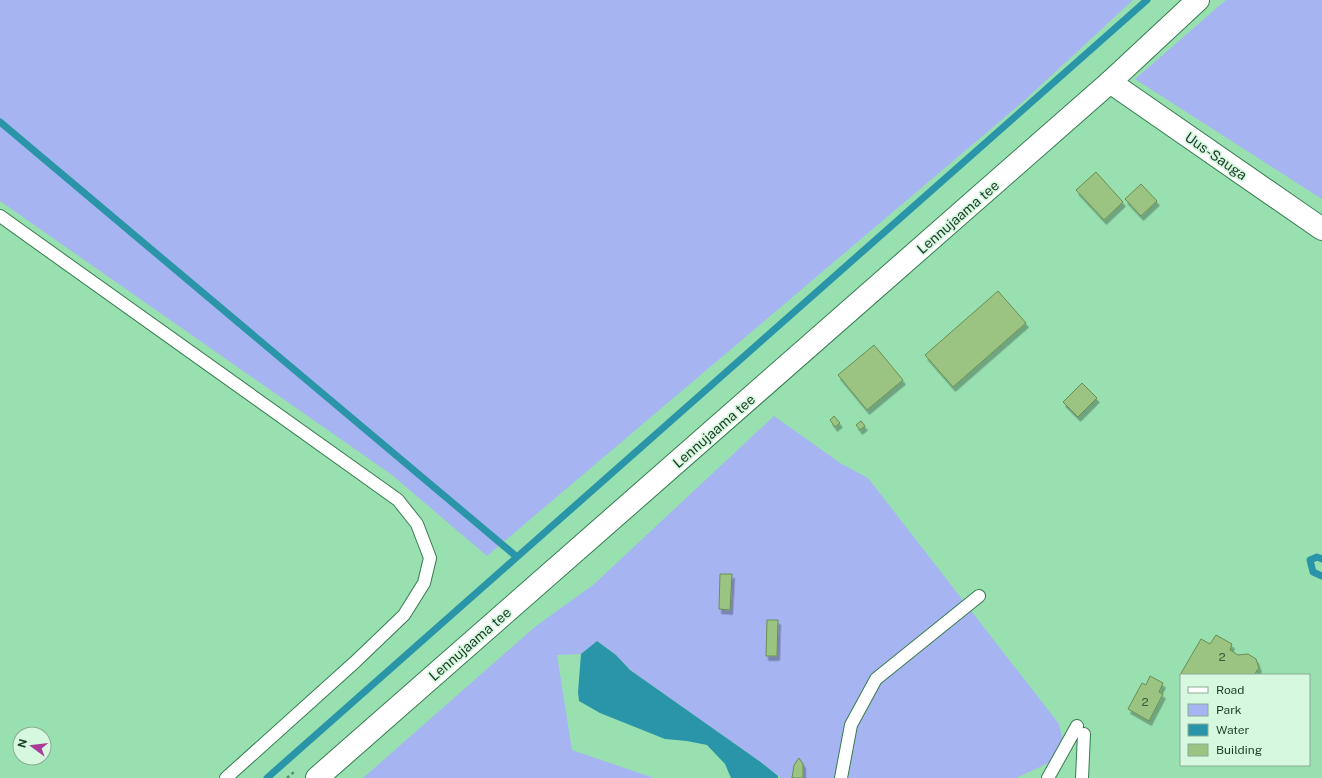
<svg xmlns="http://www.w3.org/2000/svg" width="1322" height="778" font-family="'Public Sans',sans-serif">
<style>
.green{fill:#a7b4f2}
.water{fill:#2a94a9}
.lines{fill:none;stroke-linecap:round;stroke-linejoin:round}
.stream{stroke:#2a94a9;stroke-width:7}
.building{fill:#9bc482;stroke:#688e50;filter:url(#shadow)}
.lane-casing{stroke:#357c50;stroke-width:14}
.street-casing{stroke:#357c50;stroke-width:24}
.secondary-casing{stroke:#357c50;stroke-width:24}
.path{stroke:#5c906e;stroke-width:2.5;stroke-dasharray:3 3;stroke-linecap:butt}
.lane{stroke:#fff;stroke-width:12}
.street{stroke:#fff;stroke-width:22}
.secondary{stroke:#fff;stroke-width:22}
.labels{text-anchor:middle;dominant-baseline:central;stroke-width:3.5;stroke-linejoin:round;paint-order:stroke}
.number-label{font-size:12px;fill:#3c5d3e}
.street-label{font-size:14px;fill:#1d3b28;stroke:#d5f8df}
</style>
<defs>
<filter id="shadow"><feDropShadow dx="2.5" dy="4.5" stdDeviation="0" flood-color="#0004"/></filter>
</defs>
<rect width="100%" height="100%" fill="#98e0b0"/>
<path class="green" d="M0,0H1133L1025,100L487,556L392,475L0,201Z
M1226,0H1322V199L1135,79Z
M774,416L840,463L868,478L1059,724L1066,755L1016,778H781L762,763L630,670L616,655L597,641L581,654L557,655L572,750L654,778H363L536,626L593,585Z"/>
<path class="water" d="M597,641L616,655L630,670L762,763L778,776V778H731L725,764L707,745L687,741L665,739L600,713L579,701L578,692L581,654Z"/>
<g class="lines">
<path class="stream" d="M0,122L517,557L1147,0
M1322,559L1317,557L1310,560L1313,572L1322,576
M267,778L517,557"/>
</g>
<path class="building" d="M1096,172L1123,202L1104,220L1076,190Z
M1141,184L1157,201L1141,216L1125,199Z
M998,291L1026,323L953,387L925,355Z
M874,345L903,380L867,410L838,375Z
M1082,383L1097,398L1078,417L1063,402Z
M834,416L840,423L835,427L830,420Z
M861,421L865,426L860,430L856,425Z
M720,574H732L730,610L719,609Z
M767,620H778L777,656H766Z
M1216,635L1232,644L1230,650L1238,655L1248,654L1256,659L1259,668L1254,675H1180L1201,639L1210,644Z
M1150,676L1163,683L1159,692L1163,694L1149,721L1128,709L1142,683L1146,685Z
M799,758L803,764V778H792L794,765Z"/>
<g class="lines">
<g class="lane-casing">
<path id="lane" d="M0,216L398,500L417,524L430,558L424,583L404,615L355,662L226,778
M841,778L851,725L876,679L979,596
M1048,778L1077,726
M1082,778L1084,734"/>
</g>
<g class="street-casing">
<path id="street" d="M1110,82L1322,229"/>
</g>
<g class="secondary-casing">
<path id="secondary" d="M317,778L1110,82L1198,0"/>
</g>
<path class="path" d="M287,778L295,771"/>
<use href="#lane" class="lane"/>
<use href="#street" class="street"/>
<use href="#secondary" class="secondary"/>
</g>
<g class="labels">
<g class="number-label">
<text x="1222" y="657">2</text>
<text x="1145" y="702">2</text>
</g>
<g class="street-label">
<text transform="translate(1216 156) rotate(35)">Uus-Sauga</text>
<text transform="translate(958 217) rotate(-41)">Lennujaama tee</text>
<text transform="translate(714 431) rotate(-41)">Lennujaama tee</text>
<text transform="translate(470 644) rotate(-41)">Lennujaama tee</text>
</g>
</g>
<rect x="1180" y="674" width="130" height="92" fill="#d5f8df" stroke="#8bac96"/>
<rect x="1188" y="687" width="20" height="6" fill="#ffffff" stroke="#8bac96"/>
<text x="1216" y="694" font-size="12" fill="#1d3b28">Road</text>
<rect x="1188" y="704" width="20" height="12" fill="#a7b4f2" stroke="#8bac96"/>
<text x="1216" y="714" font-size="12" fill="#1d3b28">Park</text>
<rect x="1188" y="724" width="20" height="12" fill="#2a94a9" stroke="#8bac96"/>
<text x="1216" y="734" font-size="12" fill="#1d3b28">Water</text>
<rect x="1188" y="744" width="20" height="12" fill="#9bc482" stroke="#8bac96"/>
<text x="1216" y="754" font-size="12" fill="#1d3b28">Building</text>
<g transform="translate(32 746) rotate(285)"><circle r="19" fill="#d5f8df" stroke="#8bac96"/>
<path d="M0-3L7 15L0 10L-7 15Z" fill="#ab3c9a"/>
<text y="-6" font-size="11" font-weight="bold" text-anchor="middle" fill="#1d3b28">N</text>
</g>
</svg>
